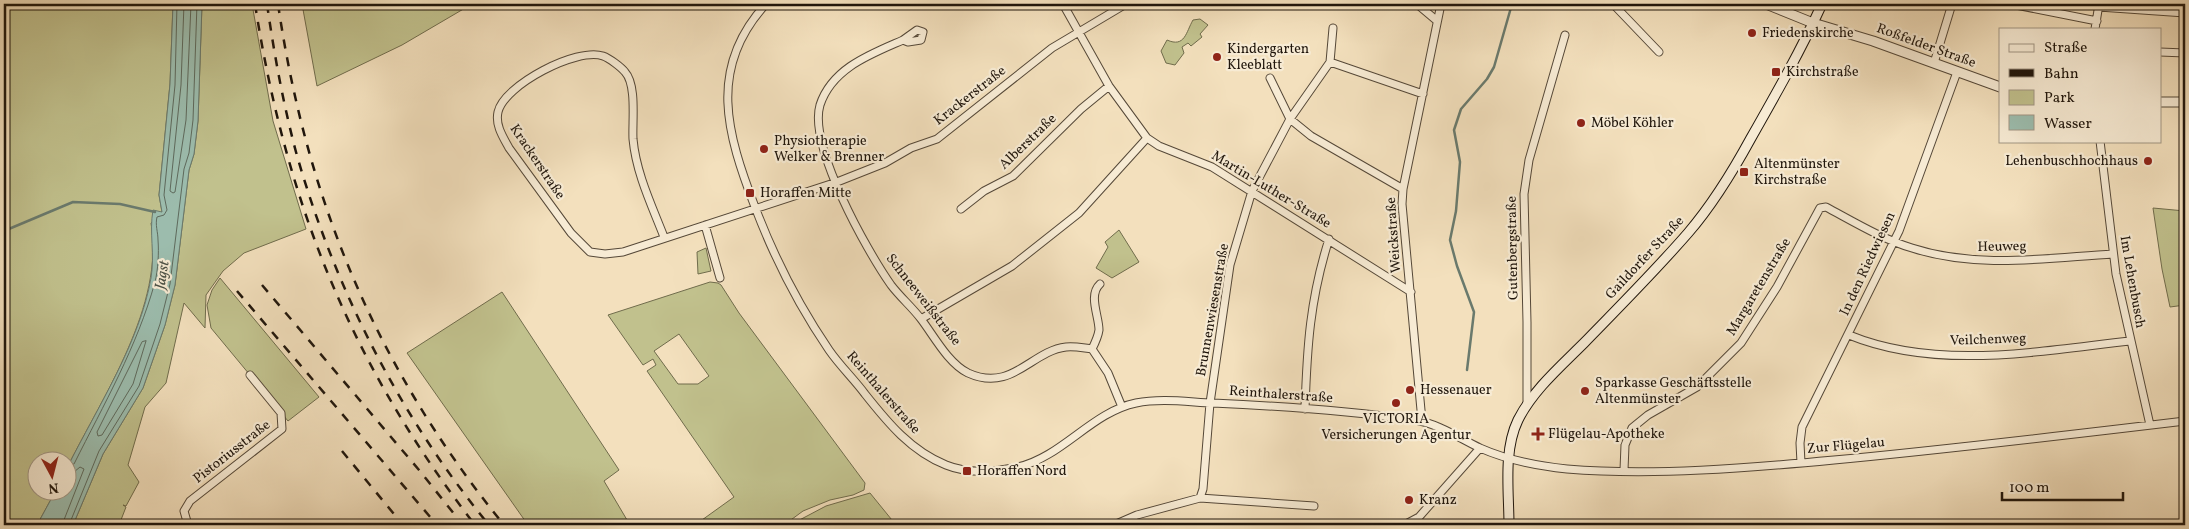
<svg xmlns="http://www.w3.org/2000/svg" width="2189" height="529" font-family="Vollkorn,serif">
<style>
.green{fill:#c1c18d;stroke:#706c4c;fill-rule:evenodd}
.water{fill:#9cbdae;stroke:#6a7a6d}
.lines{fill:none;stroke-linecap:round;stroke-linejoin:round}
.shore{stroke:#5e6a5d;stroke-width:1}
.stream{stroke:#6a7a6d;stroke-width:2.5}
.minor-casing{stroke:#554838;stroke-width:9}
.tertiary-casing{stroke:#554838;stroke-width:11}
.secondary-casing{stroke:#20160c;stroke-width:11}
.minor{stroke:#f7ebd4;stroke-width:7}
.tertiary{stroke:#f7ebd4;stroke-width:9}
.secondary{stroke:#f7ebd4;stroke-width:9}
.rail{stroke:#20160c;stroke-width:2.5;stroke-dasharray:9 9;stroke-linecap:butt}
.poi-dot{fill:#8f2418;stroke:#f7ebd4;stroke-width:2}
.labels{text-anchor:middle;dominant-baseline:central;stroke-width:4.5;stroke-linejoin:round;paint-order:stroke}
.poi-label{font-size:14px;fill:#20160c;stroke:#f7ebd4;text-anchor:start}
.street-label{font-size:14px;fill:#20160c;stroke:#f7ebd4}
.water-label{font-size:15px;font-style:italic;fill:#4b5045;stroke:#f7ebd4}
</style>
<rect width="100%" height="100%" fill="#f3e0bd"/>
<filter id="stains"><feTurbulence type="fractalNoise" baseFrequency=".004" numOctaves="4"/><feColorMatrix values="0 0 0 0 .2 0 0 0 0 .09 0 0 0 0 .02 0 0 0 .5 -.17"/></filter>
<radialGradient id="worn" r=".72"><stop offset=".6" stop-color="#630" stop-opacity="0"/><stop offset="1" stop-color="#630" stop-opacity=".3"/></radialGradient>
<path class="green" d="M4,4H173L170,84L159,195L162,212L151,223C165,305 103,396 68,466V462H38V492H55L37,525H4Z
M202,4H252L273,121L306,229L244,253L223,271L206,295L205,328L184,303L166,383L145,407L128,465L139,482L126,506L123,505L126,507L119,525H73L103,454L143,388L165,325L175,285L189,170L194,154L198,121Z
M302,4H472L402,45L317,86Z
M1200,19L1208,25L1200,34L1202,37L1191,46L1188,43L1182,47L1184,53L1175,65L1166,63L1161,51L1167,40C1185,48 1186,32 1193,20Z
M2153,208L2185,211V305L2170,307L2162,269Z
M1119,230L1139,262L1112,278L1096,268L1108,247L1105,242Z
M706,248L711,271L698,274L697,252Z
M220,278L319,397L288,421L211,328L207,305L212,290Z
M710,282L718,283L721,285L739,313L865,483L864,490L853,495L830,500L803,511L784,525H695L734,497L647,371L656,365L653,359L643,365L608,315ZM679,334L709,376L698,384H678L654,351Z
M502,292L619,470L604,481L630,525H528L407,353Z
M870,493L896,525H790L826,506Z
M2176,523H2181V525H2016Z"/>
<path class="water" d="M173,4H202L198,121L194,154L189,170L175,285L165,325L143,388L103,454L73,525H37L55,492H68V466C97,408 140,342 151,278C155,255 149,232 153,210L162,212L159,195L170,84Z"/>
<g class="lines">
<path class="shore" d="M184,4L181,85L170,191L173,193L175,192L186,120L191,4
M146,341L133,384L102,435L98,436L97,432L142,342Z
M68,467L74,464C104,404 137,347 155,282C158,270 159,253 158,240C158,232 155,225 157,217L164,215L167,210L164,195L175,85L177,4
M62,525L84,469L80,467L74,472L68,474
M69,525L99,451L139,386L160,324L170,284L184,169L189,153L193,120L197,4"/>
<path class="stream" d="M4,231L73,202L120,204L155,212
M1467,370L1474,312L1457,266L1450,240L1456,211L1460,162L1454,130L1461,109L1487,79L1494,67L1512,4"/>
<g class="minor-casing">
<path id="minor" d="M766,4C707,68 727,134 755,207C774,257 799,306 829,350C840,366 854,379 865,394C888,423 911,451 946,465C968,474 995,472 1018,467C1062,457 1092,412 1136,403C1161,398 1188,402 1213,403C1281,406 1349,411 1415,420C1439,424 1459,438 1480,448C1507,460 1538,466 1567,469C1653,476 1749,468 1834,460C1951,449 2068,435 2185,421
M1063,4L1109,86L1147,138L1159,146L1212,167L1411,292
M1417,4L1436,20
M1613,4L1659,52
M2011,4L2097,21
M2099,7L2185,13
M2095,29L2099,4
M917,30L923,32L921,40L908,42L903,40Z
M903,40C871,54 832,68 820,105C808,146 867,251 891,285C900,297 912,307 921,319C934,336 948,363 968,373C1012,393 1031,351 1066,347C1075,346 1083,348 1092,349L1108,373L1122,407
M2160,52L2185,53
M1330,62L1423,94
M1934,63L1952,4
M1270,78L1290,119L1311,136L1403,189
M2100,141L2116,274L2150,425
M961,209L984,191L1013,176L1081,109L1109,86
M705,225L720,278
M664,237C652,206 636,173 633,139C632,122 637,85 625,72C621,67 609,58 603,56C577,47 504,85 498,112C495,125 503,137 509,148L571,233L590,252L605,254L623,252L837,182L885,163L911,148L937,139L1052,48L1126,4
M921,319L1012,266L1079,213L1147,138
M1849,335C1937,371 2039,351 2130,341
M1092,349C1095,343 1098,337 1099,330C1099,316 1088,295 1100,284
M1527,405V322L1524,194L1529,160L1565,35
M1305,409C1307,347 1310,299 1329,239
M1422,421L1402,204L1403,189L1441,4
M1801,463L1800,443L1802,427L1899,231L1957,72
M1624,470L1625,445L1632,428L1648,415L1697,387L1741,343L1777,287L1820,208L1826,207C1854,222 1882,239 1912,248C1977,269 2046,258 2113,254
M1200,498L1203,489L1210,403L1230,265L1252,191L1290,119L1330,62L1333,28
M188,525L184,511L190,501L282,429L281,413L250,375
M1114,525L1137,515L1200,498L1314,506
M1404,525L1419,517L1480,448"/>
</g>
<g class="tertiary-casing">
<path id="tertiary" d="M1766,4L1813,23L1873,41L2000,87
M2160,102H2185"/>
</g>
<g class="secondary-casing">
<path id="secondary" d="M1509,525C1509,492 1503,451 1518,420C1533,390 1561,366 1584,343C1619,307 1655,271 1688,233C1713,204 1733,171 1751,138C1776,94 1801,50 1822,4"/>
</g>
<use href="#minor" class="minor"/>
<use href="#tertiary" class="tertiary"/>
<use href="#secondary" class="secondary"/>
<path class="rail" d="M255,4C286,203 351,365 475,525
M267,4C274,53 283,103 296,152C334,287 400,417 489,525
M278,4C307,202 377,369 504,525
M262,285L419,470L463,525
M237,291L437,525
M342,451L403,525"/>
</g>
<g class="poi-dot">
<circle cx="1752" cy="33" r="5"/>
<circle cx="1217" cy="57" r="5"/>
<rect x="1771" y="67" width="10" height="10" rx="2.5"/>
<circle cx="1581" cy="123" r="5"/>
<circle cx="764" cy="149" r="5"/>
<circle cx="2148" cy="161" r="5"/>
<rect x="1739" y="167" width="10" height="10" rx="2.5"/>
<rect x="745" y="188" width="10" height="10" rx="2.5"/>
<circle cx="1410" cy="390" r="5"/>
<circle cx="1585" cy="391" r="5"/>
<circle cx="1396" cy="403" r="5"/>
<path d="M1535.5 426.5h5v5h5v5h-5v5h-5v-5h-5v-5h5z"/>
<rect x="962" y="466" width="10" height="10" rx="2.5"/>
<circle cx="1409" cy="500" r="5"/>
</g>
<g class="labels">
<g class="poi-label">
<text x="1762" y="33">Friedenskirche</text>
<text x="1227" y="49">Kindergarten<tspan x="1227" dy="16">Kleeblatt</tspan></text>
<text x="1786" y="72">Kirchstraße</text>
<text x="1591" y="123">Möbel Köhler</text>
<text x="774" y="141">Physiotherapie<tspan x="774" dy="16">Welker &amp; Brenner</tspan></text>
<text x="2138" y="161" text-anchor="end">Lehenbuschhochhaus</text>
<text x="1754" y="164">Altenmünster<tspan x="1754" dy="16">Kirchstraße</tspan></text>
<text x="760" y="193">Horaffen Mitte</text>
<text x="1595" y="383">Sparkasse Geschäftsstelle<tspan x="1595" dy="16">Altenmünster</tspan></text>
<text x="1420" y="390">Hessenauer</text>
<text x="1396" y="419" text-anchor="middle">VICTORIA<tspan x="1396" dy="16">Versicherungen Agentur</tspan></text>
<text x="1548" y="434">Flügelau-Apotheke</text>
<text x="977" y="471">Horaffen Nord</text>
<text x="1419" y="500">Kranz</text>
</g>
<g class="street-label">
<text transform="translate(1926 46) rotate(20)">Roßfelder Straße</text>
<text transform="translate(970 96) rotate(-38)">Krackerstraße</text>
<text transform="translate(1028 142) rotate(-44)">Alberstraße</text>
<text transform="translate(537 162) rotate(56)">Krackerstraße</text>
<text transform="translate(1271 190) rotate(31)">Martin-Luther-Straße</text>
<text transform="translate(1394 235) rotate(-94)">Weickstraße</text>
<text transform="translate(2002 247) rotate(-1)">Heuweg</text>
<text transform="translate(1513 248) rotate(-91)">Gutenbergstraße</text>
<text transform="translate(1645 258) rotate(-47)">Gaildorfer Straße</text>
<text transform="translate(1868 264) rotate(-65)">In den Riedwiesen</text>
<text transform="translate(2132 282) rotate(80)">Im Lehenbusch</text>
<text transform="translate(1759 287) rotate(-59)">Margaretenstraße</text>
<text transform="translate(923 300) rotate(52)">Schneeweißstraße</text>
<text transform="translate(1213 310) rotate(-80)">Brunnenwiesenstraße</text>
<text transform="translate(1988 340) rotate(-2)">Veilchenweg</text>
<text transform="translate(883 393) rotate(49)">Reinthalerstraße</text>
<text transform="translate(1281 395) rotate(4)">Reinthalerstraße</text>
<text transform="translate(1846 446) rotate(-5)">Zur Flügelau</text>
<text transform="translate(232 452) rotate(-38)">Pistoriusstraße</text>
</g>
<g class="water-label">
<text transform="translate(163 275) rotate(-81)">Jagst</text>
</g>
</g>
<rect width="2189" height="529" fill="none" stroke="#f3e0bd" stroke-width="20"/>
<rect x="5" y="5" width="2179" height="519" fill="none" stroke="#20160c" stroke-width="2.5"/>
<rect x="10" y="10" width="2169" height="509" fill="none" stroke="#20160c"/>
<rect x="1999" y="28" width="162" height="115" fill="#f7ebd4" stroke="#a19684"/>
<rect x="2009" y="44" width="25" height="8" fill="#f7ebd4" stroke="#a19684"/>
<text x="2044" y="52" font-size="15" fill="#20160c">Straße</text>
<rect x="2009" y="69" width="25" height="8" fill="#20160c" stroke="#a19684"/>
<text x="2044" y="78" font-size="15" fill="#20160c">Bahn</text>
<rect x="2009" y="90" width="25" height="15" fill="#c1c18d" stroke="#a19684"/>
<text x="2044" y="102" font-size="15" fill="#20160c">Park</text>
<rect x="2009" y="115" width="25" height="15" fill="#9cbdae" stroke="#a19684"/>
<text x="2044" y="128" font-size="15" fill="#20160c">Wasser</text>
<g transform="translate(52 476) rotate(173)"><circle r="24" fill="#f7ebd4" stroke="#a19684"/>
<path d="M0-4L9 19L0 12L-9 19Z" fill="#8f2418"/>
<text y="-8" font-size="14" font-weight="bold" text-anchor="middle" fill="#20160c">N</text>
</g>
<path d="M2002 492v8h121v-8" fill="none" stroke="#20160c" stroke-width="2.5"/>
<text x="2009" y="492" font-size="15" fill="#20160c" stroke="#f7ebd4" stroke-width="4" paint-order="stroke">100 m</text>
<rect width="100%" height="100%" filter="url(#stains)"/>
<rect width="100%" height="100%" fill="url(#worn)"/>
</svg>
